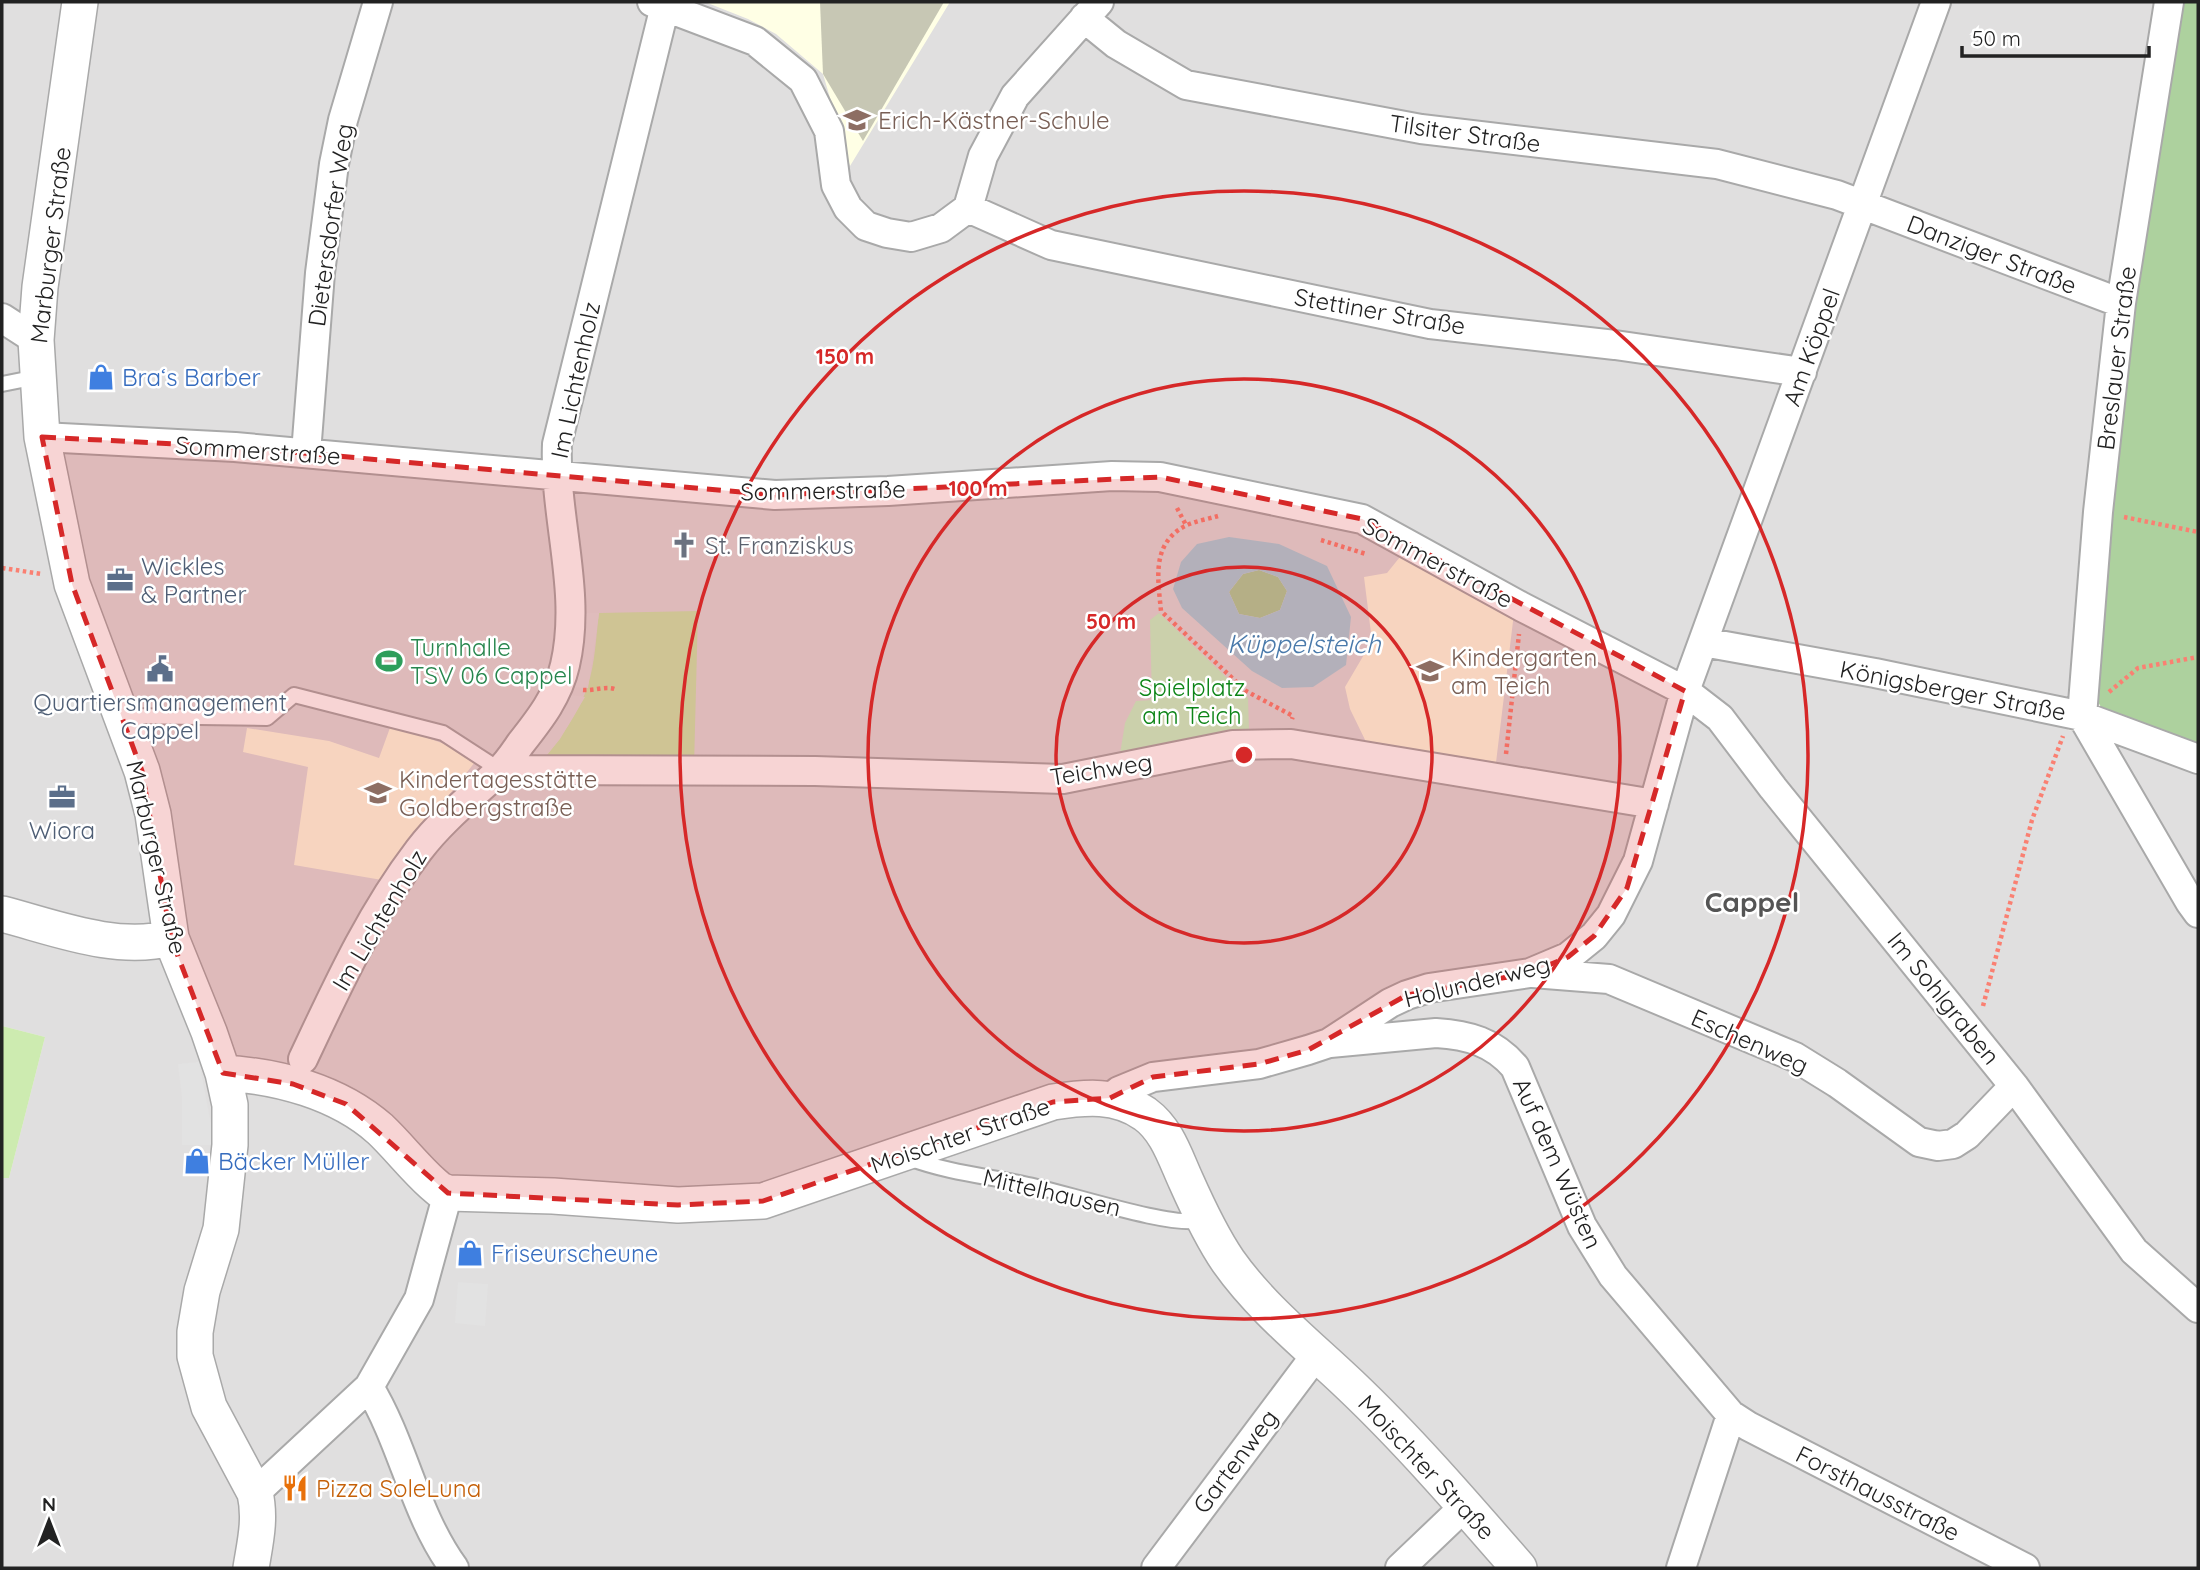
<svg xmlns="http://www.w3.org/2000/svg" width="2200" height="1570" font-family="Quicksand,sans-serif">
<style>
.residential{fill:#e0dfdf}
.education{fill:#ffffe5}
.construction{fill:#c7c7b4}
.grass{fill:#cdebb0}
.forest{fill:#add19e}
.park{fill:#c8facc}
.parking{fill:#e2e2e2}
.water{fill:#aad3df;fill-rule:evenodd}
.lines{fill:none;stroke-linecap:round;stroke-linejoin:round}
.service-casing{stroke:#a9a9a9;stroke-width:18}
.minor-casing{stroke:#a9a9a9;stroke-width:32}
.tertiary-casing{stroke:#a9a9a9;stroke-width:38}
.path{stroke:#fa8072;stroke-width:4.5;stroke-dasharray:3.5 3.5;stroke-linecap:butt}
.service{stroke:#fff;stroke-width:14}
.minor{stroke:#fff;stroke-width:28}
.tertiary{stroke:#fff;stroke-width:35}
.marked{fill:#d62828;fill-opacity:0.2;stroke:#d62828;stroke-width:5;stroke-dasharray:14 9;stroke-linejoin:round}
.ring{fill:none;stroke:#d62828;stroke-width:3.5}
.labels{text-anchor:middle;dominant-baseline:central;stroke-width:5;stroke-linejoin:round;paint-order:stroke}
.education-label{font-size:24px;fill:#785e54;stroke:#fff;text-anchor:start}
.street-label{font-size:24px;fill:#222;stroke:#fff}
.shop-label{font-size:24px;fill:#366cbe;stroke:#fff;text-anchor:start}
.worship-label{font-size:24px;fill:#5b616d;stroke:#fff;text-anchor:start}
.service-label{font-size:24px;fill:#4e5e75;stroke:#fff}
.leisure-label{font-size:24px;fill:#27864d;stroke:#fff;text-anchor:start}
.park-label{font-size:24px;fill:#0c8416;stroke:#fff}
.food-label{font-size:24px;fill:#c56008;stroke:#fff;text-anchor:start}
.water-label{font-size:26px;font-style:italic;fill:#4a7aab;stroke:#fff}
.quarter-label{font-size:28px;font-weight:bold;fill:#555;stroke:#fff}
.centre{fill:#d62828;stroke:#fff;stroke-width:3.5}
.ring-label{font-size:21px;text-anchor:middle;font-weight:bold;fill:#d62828;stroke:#fff;stroke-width:5;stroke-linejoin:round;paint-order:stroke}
</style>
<rect width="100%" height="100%" fill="#f2efe9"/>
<path class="residential" d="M2,2H2158L2115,281L2068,692V730L2102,737L2198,769V1568H2V1178H9L45,1037L2,1026Z"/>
<path class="education" d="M705,2H950L850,166L823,74L776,34L748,19Z
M1404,552L1514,613L1495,771L1369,748L1350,709L1345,687L1372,641L1364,577L1387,573Z
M391,725L453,747L475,762L382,880L294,865L308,767L243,752L247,728L329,741L379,758Z"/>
<path class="construction" d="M820,2H944L863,141L823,74Z"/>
<path class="grass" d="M698,611L694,767L538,766C558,741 578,716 588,685C595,663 596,637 599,613Z
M2,1026L45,1037L9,1178H2Z"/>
<path class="forest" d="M2180,2H2198V749L2103,711L2094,694L2133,304Z
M1259,570L1278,577L1287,591L1280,610L1260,618L1239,614L1229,592L1243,574Z"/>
<path class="park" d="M1159,613L1248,698L1249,730L1120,754L1125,723L1136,701L1152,700L1150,620Z"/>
<path class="parking" d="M599,613L588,688L562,686L573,614Z
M559,694L585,697L560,739L538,766L515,757Z
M199,1062L215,1145H182V1096L178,1064Z
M458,1282L488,1284L485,1326L455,1323Z"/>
<path class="water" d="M1229,537L1279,544L1327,566L1351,617L1346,665L1313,687L1282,688L1252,671L1182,608L1173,589L1181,562L1197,544ZM1259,570L1278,577L1287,591L1280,610L1260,618L1239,614L1229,592L1243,574Z"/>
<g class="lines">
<g class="service-casing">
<path id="service" d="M2,384L37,377
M124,716L267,718L294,695L443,733L500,770
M909,1158C946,1172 985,1176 1024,1184C1061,1191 1173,1229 1202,1220"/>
</g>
<g class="minor-casing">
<path id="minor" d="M652,2L755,41L803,80L829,131L836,185L848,208L866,226L887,233L911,237L941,228L968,208L983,156L1015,96L1099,2
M2169,2L2121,303L2098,512L2082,716L2190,902L2198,913
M1084,18L1116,44L1186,85L1421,129L1717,164L1837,195L2121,303
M968,208L1051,245L1430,324L1615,345L1802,372
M2,318L36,340
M42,437L235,447L775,495L888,491L1112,476L1160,477L1362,519L1522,607L1685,691L1720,718L1773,788L2014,1086L2134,1251L2198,1308
M306,453L320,273L334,164L343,120L378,2
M1703,642L1875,673L2082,716L2198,759
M500,770L815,771L1063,779L1233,745L1291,744L1654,804
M1533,973L1609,979L1795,1057L1837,1083L1919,1142L1938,1146L1953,1144L1967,1135L2014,1086
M1330,1043L1436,1033C1468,1035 1494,1042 1515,1067L1582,1226L1613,1276L1731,1415L1681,1568
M303,1059C337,987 370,914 419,850C442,820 470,798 498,772C507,764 514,753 521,743C540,719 558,696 565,665C582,592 554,518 557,444L666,2
M1110,1098L1119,1091L1153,1077L1259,1064L1308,1050L1329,1043L1390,1003L1407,995L1429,988L1530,973L1568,957L1594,936L1611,915L1638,861L1685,691L1936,2
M369,1387C404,1445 414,1513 454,1568
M1731,1415L1748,1426L2025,1568
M255,1493L369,1387L419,1299L448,1193
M1156,1568L1316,1355
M1400,1568L1465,1506"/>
</g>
<g class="tertiary-casing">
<path id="tertiary" d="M80,2L40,287L36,340L42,437L72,584L142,771L153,814L171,938L209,1032L223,1073L230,1105V1145L221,1229L202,1291L195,1332V1356L209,1407L255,1493C261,1519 255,1543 251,1568
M2,914C56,928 115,952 171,938
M223,1073C278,1076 338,1092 380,1129C398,1146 414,1167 433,1184L440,1190L448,1193L553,1196L678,1205L763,1201L1053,1102C1086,1097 1116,1094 1145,1114C1167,1130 1175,1157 1186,1181C1198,1208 1211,1236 1228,1261C1262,1309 1308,1345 1350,1385C1410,1442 1465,1506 1519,1568"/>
</g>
<path class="path" d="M1177,508L1186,525
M1218,516C1208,519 1195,521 1185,526C1151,544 1158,579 1161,611L1246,691L1293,716L1292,719
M2124,517L2198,532
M1321,540L1366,554
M2,568L42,574
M583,690C595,691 607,685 617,690
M2109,692L2138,668L2198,657
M1506,754L1519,634
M1983,1006L2032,820L2063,736"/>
<use href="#service" class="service"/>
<use href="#minor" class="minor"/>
<use href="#tertiary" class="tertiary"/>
</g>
<path class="marked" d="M42,437L235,447L775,495L1160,477L1362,519L1685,691L1627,888L1594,936L1568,957L1530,973L1407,995L1308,1050L1259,1064L1153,1077L1110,1098L1053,1102L763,1201L678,1205L448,1193L346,1104L293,1084L223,1073L171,938L142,771L72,584Z"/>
<g class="ring">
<circle cx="1244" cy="755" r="188"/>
<circle cx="1244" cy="755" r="376"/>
<circle cx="1244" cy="755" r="564"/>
</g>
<defs>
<g id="school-bare" transform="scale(2.1)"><path d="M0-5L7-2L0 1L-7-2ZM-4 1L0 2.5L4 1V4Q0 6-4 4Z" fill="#8d6e63" stroke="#fff" stroke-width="2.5" paint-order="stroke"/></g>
<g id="shop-bare" transform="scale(2.1)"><path d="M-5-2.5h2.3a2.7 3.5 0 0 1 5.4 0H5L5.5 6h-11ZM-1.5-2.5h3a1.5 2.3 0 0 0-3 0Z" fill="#3f7fe0" stroke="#fff" stroke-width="2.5" paint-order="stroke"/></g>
<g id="church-bare" transform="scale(2.1)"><path d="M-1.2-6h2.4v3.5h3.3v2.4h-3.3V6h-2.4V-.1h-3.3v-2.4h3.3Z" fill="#6b7280" stroke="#fff" stroke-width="2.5" paint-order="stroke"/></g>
<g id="office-bare" transform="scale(2.1)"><path d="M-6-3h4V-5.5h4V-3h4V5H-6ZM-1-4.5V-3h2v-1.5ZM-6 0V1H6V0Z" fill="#5c6f8a" stroke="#fff" stroke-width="2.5" paint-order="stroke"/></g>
<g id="stadium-bare" transform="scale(2.1)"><path d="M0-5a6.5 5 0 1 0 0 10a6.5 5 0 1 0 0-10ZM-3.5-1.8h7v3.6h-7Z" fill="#2e9e5b" stroke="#fff" stroke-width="2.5" paint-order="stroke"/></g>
<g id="civic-bare" transform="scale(2.1)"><path d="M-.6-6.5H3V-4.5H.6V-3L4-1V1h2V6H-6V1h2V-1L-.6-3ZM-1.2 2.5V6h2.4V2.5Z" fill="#5c6f8a" stroke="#fff" stroke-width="2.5" paint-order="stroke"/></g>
<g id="restaurant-bare" transform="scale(2.1)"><path d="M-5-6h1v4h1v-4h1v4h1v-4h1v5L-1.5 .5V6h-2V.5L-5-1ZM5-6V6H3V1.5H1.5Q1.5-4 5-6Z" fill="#e8710a" stroke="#fff" stroke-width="2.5" paint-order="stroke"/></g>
</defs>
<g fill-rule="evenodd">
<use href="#school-bare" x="857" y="120"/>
<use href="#shop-bare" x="101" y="377"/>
<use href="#church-bare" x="684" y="545"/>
<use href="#office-bare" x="120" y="580"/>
<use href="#stadium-bare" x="389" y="661"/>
<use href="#civic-bare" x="160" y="669"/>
<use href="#school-bare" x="1430" y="671"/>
<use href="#school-bare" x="378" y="793"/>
<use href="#office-bare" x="62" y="797"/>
<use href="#shop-bare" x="197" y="1161"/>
<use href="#shop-bare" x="470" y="1253"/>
<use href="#restaurant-bare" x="295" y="1488"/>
</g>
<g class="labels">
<g class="education-label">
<text x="878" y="120">Erich-Kästner-Schule</text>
<text x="1451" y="657">Kindergarten<tspan x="1451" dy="28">am Teich</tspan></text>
<text x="399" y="779">Kindertagesstätte<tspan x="399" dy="28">Goldbergstraße</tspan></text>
</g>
<g class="street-label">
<text transform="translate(1465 133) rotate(8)">Tilsiter Straße</text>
<text transform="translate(330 225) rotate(-82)">Dietersdorfer Weg</text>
<text transform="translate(50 245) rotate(-83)">Marburger Straße</text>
<text transform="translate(1992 254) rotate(21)">Danziger Straße</text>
<text transform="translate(1380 311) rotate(10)">Stettiner Straße</text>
<text transform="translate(1811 347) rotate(-70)">Am Köppel</text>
<text transform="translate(2116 358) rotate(-83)">Breslauer Straße</text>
<text transform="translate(575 380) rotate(-78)">Im Lichtenholz</text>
<text transform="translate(258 450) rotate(4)">Sommerstraße</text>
<text transform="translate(823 490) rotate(-1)">Sommerstraße</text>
<text transform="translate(1438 562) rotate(28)">Sommerstraße</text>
<text transform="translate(1953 690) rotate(11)">Königsberger Straße</text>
<text transform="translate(1101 769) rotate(-9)">Teichweg</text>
<text transform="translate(157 857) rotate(77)">Marburger Straße</text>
<text transform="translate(379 920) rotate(-59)">Im Lichtenholz</text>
<text transform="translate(1477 981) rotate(-14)">Holunderweg</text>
<text transform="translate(1944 998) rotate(51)">Im Sohlgraben</text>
<text transform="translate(1750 1041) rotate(24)">Eschenweg</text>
<text transform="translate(960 1135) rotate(-19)">Moischter Straße</text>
<text transform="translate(1558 1163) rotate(66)">Auf dem Wüsten</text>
<text transform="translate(1052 1192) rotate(13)">Mittelhausen</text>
<text transform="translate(1235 1461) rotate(-53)">Gartenweg</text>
<text transform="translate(1427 1467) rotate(47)">Moischter Straße</text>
<text transform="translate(1878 1493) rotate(27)">Forsthausstraße</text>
</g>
<g class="shop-label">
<text x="122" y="377">Bra‘s Barber</text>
<text x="218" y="1161">Bäcker Müller</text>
<text x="491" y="1253">Friseurscheune</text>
</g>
<g class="worship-label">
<text x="705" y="545">St. Franziskus</text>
</g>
<g class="service-label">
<text x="141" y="566" text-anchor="start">Wickles<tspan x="141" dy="28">&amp; Partner</tspan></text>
<text x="160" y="702">Quartiersmanagement<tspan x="160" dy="28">Cappel</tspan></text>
<text x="62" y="830">Wiora</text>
</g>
<g class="leisure-label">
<text x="410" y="647">Turnhalle<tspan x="410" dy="28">TSV 06 Cappel</tspan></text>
</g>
<g class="park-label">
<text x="1192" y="687">Spielplatz<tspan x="1192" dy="28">am Teich</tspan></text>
</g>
<g class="food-label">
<text x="316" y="1488">Pizza SoleLuna</text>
</g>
<g class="water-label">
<text x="1304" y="643">Küppelsteich</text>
</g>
<g class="quarter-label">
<text x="1752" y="901">Cappel</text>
</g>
</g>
<circle cx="1244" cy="755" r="10" class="centre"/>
<g class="ring-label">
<text x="845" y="364">150 m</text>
<text x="978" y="496">100 m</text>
<text x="1111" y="629">50 m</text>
</g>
<rect width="2200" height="1570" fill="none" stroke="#222222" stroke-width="7"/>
<g transform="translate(49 1521)" stroke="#ffffff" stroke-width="5" paint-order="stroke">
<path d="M0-5L12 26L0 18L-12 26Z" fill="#222222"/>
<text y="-10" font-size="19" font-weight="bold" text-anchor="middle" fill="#222222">N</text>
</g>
<path d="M1962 46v10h187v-10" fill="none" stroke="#222222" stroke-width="3.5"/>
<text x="1972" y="46" font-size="21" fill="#222222" stroke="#ffffff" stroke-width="5" paint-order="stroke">50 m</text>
</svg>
